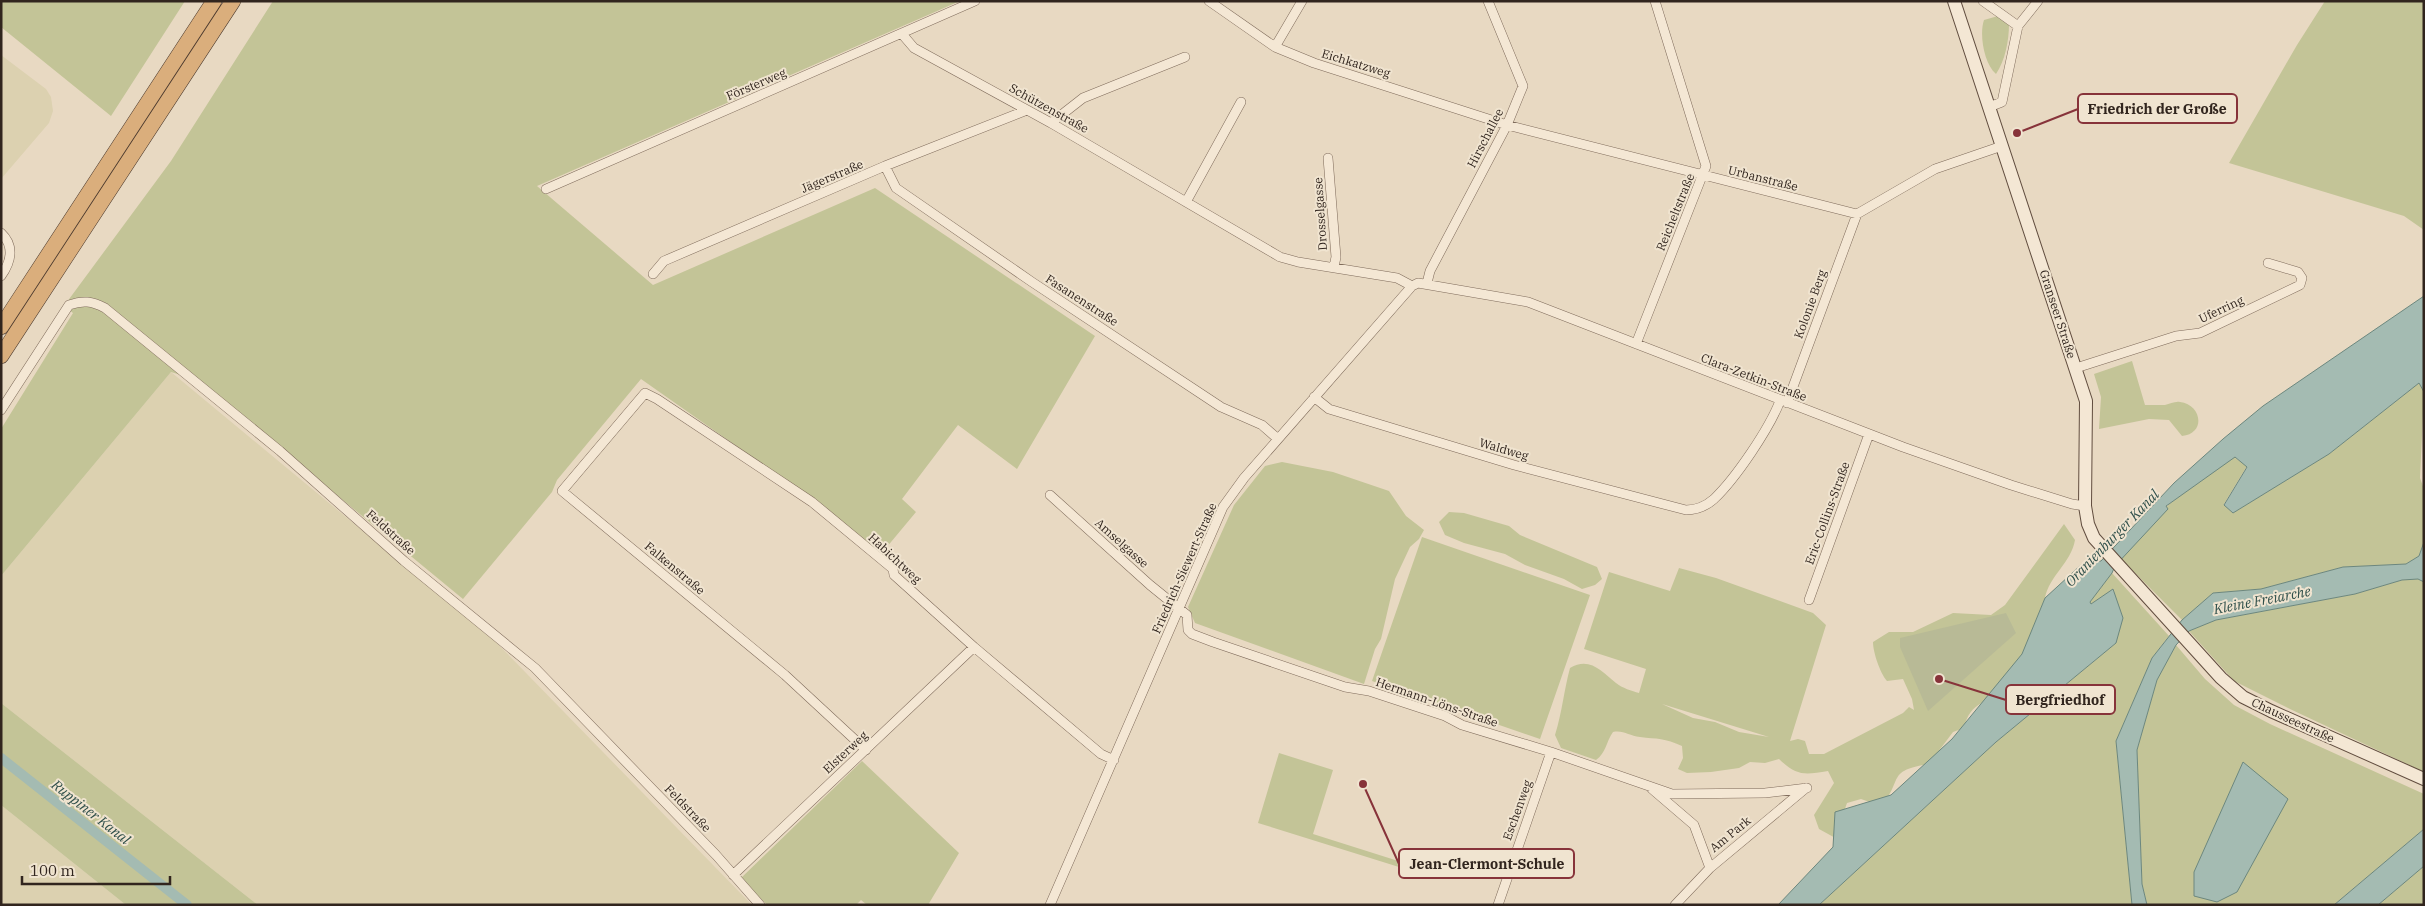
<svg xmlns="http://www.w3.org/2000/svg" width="2425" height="906" font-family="'IBM Plex Serif',serif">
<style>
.farmland{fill:#dcd1b0}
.green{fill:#c3c497;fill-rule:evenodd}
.cemetery{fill:#b8ba96}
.water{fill:#a4bbb2;stroke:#6c877e}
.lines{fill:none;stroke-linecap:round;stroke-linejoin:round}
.canal{stroke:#a4bbb2;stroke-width:10}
.minor-casing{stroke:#7f6b5b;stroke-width:10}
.secondary-casing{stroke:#614d3f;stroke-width:14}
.trunk-casing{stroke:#4d3b2f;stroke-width:16}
.minor{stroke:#f4e7d4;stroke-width:9}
.secondary{stroke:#f4e7d4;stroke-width:12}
.trunk{stroke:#daae7c;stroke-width:15}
.labels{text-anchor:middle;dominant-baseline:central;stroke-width:4;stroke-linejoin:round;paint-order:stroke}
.street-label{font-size:12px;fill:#31251e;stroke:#f0e4d0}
.water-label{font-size:14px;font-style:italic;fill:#2f4f4a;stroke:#f0e4d0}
.leader{fill:none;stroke:#87333a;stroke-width:2}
.callout-dot{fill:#87333a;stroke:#f0e4d0;stroke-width:2}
.callout{fill:#f0e4d0;stroke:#87333a;stroke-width:2}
.callout-label{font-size:14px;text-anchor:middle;font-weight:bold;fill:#31251e}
</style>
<rect width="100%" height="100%" fill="#e8d9c2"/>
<path class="farmland" d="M1,55L46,89L51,97L53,111L49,123L1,179Z
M171,372L492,638L752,905H258L1,703V576Z
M1,805L126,905H1Z"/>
<path class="green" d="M1,1H185L111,116L1,27Z
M273,1H960L537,186L653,285L875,188L1095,336L1017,469L958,425L902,499L916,512L881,554L813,500L641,379L557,480L552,492L463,599L197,380L171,372L1,576V429L73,313L64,306L171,161Z
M2325,1H2424V230L2404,216L2229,163L2297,45Z
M1998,16L2009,24C2009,41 2005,61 1996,74C1984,64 1979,34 1984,20Z
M2132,361L2145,405C2152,405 2159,405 2165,405C2170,404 2175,401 2180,402C2201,404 2207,433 2182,436L2169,420L2149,419L2099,429L2101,397L2094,374Z
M2419,383L2424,392L2420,478L2424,489V542L2419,556L2406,564L2343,567L2261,589L2213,593L2182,620L2121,559L2169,504L2234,457L2247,466L2224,504L2233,513L2329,454Z
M1282,462L1333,472L1389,491L1406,516L1424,530L1419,539L1410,547L1395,579L1381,639L1375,649L1364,684L1195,623L1188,607L1234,505L1265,466Z
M1449,512L1464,513L1509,526L1520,535L1597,567L1602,579L1595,585L1582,589L1564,579L1525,565L1505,554L1464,543L1445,535L1439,522Z
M2064,524L2075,540C2071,563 2049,576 2045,598C2039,614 2015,678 2006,687C1989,704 1970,700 1964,728L1953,732L1929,764C1885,771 1904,780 1881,806L1861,799L1847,803L1841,820L1839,840L1819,829L1814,815L1834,783L1828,771C1804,775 1797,776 1779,759L1765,763L1750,762L1739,768L1711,772L1687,773L1678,769L1683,758L1682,746C1665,738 1657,739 1640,737C1629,736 1624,730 1613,732C1606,742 1606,753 1596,760L1561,748L1555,735C1562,713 1564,690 1570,668C1590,656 1602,672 1616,683C1622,688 1632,691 1639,693L1646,669L1584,649L1609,572L1670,591L1679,568L1716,578L1813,613L1826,625L1790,741L1798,739L1805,741L1809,754H1824L1903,713L1909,707L1914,710L1912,699L1903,679L1887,681C1880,673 1873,652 1873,642L1889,632H1913L1953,613L1991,615L2005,605ZM1662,704L1769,737L1739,732L1715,722L1693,718Z
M1422,537L1590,595L1540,739L1372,681Z
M2112,573L2169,636L2152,658L2116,741L2132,905H1819L1996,742L2116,643L2114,589L2091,604L2090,602Z
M2419,578L2424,582V772L2290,709L2234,681L2189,631L2216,620L2355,594L2402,580Z
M2176,645L2205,679L2234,705L2270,724L2424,794V829L2334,905H2147L2142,884L2137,750L2157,680Z
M1,703L258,905H126L1,805Z
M1279,753L1333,770L1313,834L1433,872L1431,877L1258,823Z
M862,761L959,853L928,905H867L861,900L856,905H767L741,878Z
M2424,866V905H2378Z"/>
<path class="cemetery" d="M2006,613L2016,633L1928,711L1900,647V638Z"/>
<path class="water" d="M2424,296V392L2419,383L2329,454L2233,513L2224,505L2247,467L2235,457L2169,504L2166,506L2168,509L2115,566L2112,573L2090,602L2091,604L2113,589L2123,618L2116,643L1996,742L1819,905H1778L1833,847L1835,812L1891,795L1952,739L2022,654L2045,598L2082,564L2101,561L2174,483L2223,439L2263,406Z
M2424,542V582L2418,579L2402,580L2355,594L2216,620L2189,631L2176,645L2157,680L2137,750L2142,884L2147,905H2132L2116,741L2152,658L2182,620L2213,593L2261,589L2343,567L2406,564L2419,556Z
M2243,762L2288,799L2237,892L2217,902L2194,896V872Z
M2424,829V866L2378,905H2334Z"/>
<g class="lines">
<path class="canal" d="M1,758L187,905"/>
<g class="minor-casing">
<path id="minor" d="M1209,1L1275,47L1314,63L1507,125L1857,214L1935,169L2002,146
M1983,1L2018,26
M902,34L914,48L1051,123L1280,257L1298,262L1397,278L1412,286
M1275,47L1302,1
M1989,107L2002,102L2018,26L2038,1
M1051,123L1083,98L1185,57
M1328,158L1336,257L1334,267
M885,166L896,188L1032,282L1221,407L1262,425L1278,439
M546,189L975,1
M1186,202L1241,102
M1,233C15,246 11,262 1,276
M653,274L664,261L885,166L1027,110
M1427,283L1430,271L1507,125L1523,86L1488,1
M1636,344L1706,166L1655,1
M2076,368L2176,336L2200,333L2300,285L2302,278L2298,272L2268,263
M1314,397L1329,409L1514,465L1686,510C1696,510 1706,506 1714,499C1736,478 1769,429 1780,401
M1787,403L1857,214
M1,410L69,305C83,300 92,301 105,308L280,451L404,561L535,668L716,855L760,905
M1050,495L1150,585L1187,615L1188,630L1192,634L1213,642L1345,687L1369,691L1445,716L1462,725L1551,752L1672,794L1765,793L1807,788
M1809,600L1869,434
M866,750L785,675L562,491L645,393L657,399L812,502L893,569L894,575L974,647L1101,754L1114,760
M1652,789L1694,825L1710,868
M733,875L974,647
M1050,905L1223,507L1244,478L1412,286L1418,283L1528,302L1903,447L2011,485L2072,504L2085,506
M1498,905L1551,752
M1675,905L1710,868L1806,788"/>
</g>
<g class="secondary-casing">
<path id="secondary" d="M1954,1L2086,401L2085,506L2088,524L2094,538L2221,678L2243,697L2271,711L2424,779"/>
</g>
<g class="trunk-casing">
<path id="trunk" d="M1,327L214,1
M1,356L233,1"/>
</g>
<use href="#minor" class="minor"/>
<use href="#secondary" class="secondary"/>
<use href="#trunk" class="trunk"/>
</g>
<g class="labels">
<g class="street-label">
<text transform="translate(1356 63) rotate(17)">Eichkatzweg</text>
<text transform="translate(756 84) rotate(-23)">Försterweg</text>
<text transform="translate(1049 108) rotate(29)">Schützenstraße</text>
<text transform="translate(1485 138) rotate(-63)">Hirschallee</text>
<text transform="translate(832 176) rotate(-23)">Jägerstraße</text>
<text transform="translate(1763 178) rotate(14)">Urbanstraße</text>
<text transform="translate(1675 212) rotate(-68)">Reicheltstraße</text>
<text transform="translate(1320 214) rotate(-94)">Drosselgasse</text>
<text transform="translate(1082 300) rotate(33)">Fasanenstraße</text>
<text transform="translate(1810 304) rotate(-70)">Kolonie Berg</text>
<text transform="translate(2221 309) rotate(-25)">Uferring</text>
<text transform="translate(2058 314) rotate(72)">Granseer Straße</text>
<text transform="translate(1754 377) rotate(21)">Clara-Zetkin-Straße</text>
<text transform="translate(1504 449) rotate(16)">Waldweg</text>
<text transform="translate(1827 513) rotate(-70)">Eric-Collins-Straße</text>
<text transform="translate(391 532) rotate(42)">Feldstraße</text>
<text transform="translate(1122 543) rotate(42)">Amselgasse</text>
<text transform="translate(895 558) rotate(43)">Habichtweg</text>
<text transform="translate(675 568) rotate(40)">Falkenstraße</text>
<text transform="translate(1184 568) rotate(-66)">Friedrich-Siewert-Straße</text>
<text transform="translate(1437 702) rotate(19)">Hermann-Löns-Straße</text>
<text transform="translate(2293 720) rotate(25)">Chausseestraße</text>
<text transform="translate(845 752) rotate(-43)">Elsterweg</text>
<text transform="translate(688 808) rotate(46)">Feldstraße</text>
<text transform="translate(1517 810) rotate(-70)">Eschenweg</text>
<text transform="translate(1730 834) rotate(-39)">Am Park</text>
</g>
<g class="water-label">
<text transform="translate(2112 538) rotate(-46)">Oranienburger Kanal</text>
<text transform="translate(2262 600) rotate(-11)">Kleine Freiarche</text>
<text transform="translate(91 812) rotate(38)">Ruppiner Kanal</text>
</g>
</g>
<path class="leader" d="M2017 133L2078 109M1939 679L2006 700M1363 784L1399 864"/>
<g class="callout-dot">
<circle cx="2017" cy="133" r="5"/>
<circle cx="1939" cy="679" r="5"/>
<circle cx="1363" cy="784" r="5"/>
</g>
<g class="callout">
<rect x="2078" y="94" width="159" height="29" rx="5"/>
<rect x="2006" y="685" width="109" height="29" rx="5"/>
<rect x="1399" y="849" width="175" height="29" rx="5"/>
</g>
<g class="callout-label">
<text x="2157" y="114">Friedrich der Große</text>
<text x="2060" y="705">Bergfriedhof</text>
<text x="1487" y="869">Jean-Clermont-Schule</text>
</g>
<rect width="2425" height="906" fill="none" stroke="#31251e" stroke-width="5"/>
<path d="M22 876v8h148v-8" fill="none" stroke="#31251e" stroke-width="2.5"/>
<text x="30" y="876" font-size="15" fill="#31251e" stroke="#f0e4d0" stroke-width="4" paint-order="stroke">100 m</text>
</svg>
